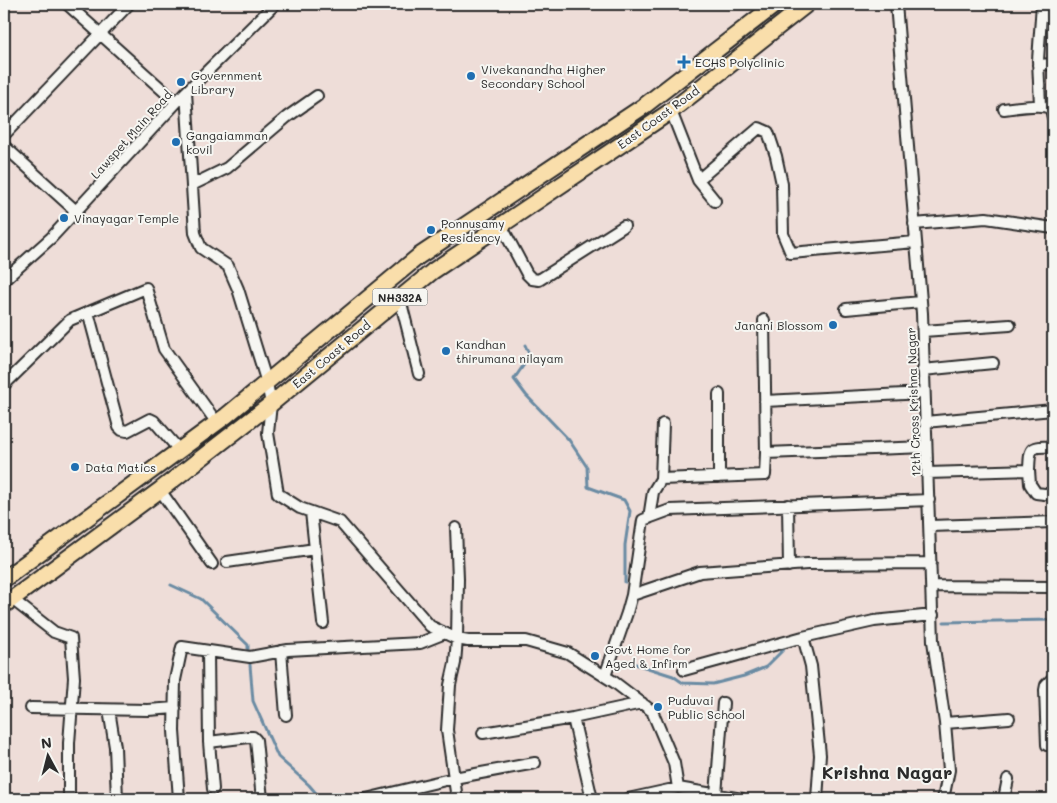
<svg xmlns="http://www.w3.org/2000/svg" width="1057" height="803" font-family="Mali,sans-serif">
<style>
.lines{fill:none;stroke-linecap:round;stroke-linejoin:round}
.stream{stroke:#6a8ba3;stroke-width:3}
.minor-casing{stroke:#2b2b2b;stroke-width:14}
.highway-casing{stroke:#2b2b2b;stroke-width:19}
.minor{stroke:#f6f6f2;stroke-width:10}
.highway{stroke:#f9deab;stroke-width:15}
.poi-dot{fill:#1f6fb2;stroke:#f6f6f2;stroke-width:2}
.labels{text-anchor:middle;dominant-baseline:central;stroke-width:4;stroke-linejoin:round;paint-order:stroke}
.shield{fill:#f6f6f2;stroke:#686867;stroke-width:1}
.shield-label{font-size:11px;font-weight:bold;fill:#2b2b2b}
.poi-label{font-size:12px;fill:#2b2b2b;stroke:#f6f6f2;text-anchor:start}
.street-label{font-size:12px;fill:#2b2b2b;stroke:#f6f6f2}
.district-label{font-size:18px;font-weight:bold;fill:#2b2b2b;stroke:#f6f6f2}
</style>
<rect width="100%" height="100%" fill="#eeddd8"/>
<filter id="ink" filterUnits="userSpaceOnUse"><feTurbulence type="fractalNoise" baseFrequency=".02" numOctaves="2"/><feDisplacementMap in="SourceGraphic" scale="10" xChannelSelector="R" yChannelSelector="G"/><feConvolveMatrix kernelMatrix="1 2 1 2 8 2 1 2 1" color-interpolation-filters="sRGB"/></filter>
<g filter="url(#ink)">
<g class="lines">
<path class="stream" d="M525,345L530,356L514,379L526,395L569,440L587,467L588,487L624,500L630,511L625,545V582
M171,585L201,599L248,645V649
M944,622L1053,620
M626,661L673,676L683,683L713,684L744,676L766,667L784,649
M250,665L253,701L278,757L309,785L321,799"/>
<g class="minor-casing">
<path id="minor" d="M67,4L176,102
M896,4L922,313L933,641L945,723L949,770L943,799
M1038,65L1053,64
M186,92L195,233L201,248L228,266L238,289L267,383L271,404L268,433L278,494L300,508L340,522L430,626L457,639L468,641H526L568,653L614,682L652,711L674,763L678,788L742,799
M1040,105L1038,60L1042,4
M1004,109C1013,108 1045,102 1051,110C1052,112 1052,115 1053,117
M671,111L698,180L715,201
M4,135L129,4
M4,146L77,212
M698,180L759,128L768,132L776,156L782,184L783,234L791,253L915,242
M192,185L227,168L287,117L317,96
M914,224L986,218L1053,228
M501,225L527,274L532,279L539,280L624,226
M4,280L51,238L186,92L275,4
M397,300L402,307L419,374
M846,309L921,302
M88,312L119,427L122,430L127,431L150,419L154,421L180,451
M923,331L1010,325
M923,370L993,363
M4,385L70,320L146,288L164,349L217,423
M719,394V477
M765,401L924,393
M925,422L1053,410
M766,453L926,447
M1029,470L1030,484L1036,493L1053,495
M927,473L1029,470C1030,447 1029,446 1053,447
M661,479L663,424
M160,490L212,564
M788,505L789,566
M311,512L323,623
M649,518L653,492L661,479L765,475L766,453L764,320
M930,526L1053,522
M456,528L458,579L457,639L455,663L450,685L447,730L454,778L535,763
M227,562L315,549
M932,586L1053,587
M632,595L700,572L807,564L931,563
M12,599L54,632L71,638L74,678L69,743V799
M803,637L811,666L820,755L817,799
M208,651L209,742L213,789
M281,651L286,715
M684,670L803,637L874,621L933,615
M605,676L627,613L632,595L643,520L670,510L929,500
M31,708L148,710L175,708
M109,710L115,747L117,799
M945,723L1009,718
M483,733L573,718
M209,742L249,737H253L256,740L262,799
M1047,745L1045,690L1046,685L1053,678
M716,795L723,703
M179,799L174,731L175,680L182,647L250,657L288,650L420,643L445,633
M366,799L454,778L457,799
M592,799L573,718L642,703
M628,799L678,788
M1004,799L1008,779"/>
</g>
<g class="highway-casing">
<path id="highway" d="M4,579L226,416L419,256L644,106L776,4
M4,605L160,490L271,404L433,271L671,111L807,4"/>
</g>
<use href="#minor" class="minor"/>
<use href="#highway" class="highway"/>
</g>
</g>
<g class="poi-dot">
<path d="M681.5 54.5h5v5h5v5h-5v5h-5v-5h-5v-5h5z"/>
<circle cx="471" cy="76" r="5"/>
<circle cx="181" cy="82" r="5"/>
<circle cx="176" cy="142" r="5"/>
<circle cx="64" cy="218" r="5"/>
<circle cx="431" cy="230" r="5"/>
<circle cx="833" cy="325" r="5"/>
<circle cx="446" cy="351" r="5"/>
<circle cx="75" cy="467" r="5"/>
<circle cx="595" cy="656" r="5"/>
<circle cx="658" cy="707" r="5"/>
</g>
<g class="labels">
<rect class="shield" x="372.5" y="288.5" width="55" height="17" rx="4"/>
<g class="shield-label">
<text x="400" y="297">NH332A</text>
</g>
<g class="poi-label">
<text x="695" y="62">ECHS Polyclinic</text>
<text x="481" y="69">Vivekanandha Higher<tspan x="481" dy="14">Secondary School</tspan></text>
<text x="191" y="75">Government<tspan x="191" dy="14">Library</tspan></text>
<text x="186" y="135">Gangaiamman<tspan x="186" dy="14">kovil</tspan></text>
<text x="74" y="218">Vinayagar Temple</text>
<text x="441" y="223">Ponnusamy<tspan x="441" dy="14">Residency</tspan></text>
<text x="823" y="325" text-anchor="end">Janani Blossom</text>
<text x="456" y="344">Kandhan<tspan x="456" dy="14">thirumana nilayam</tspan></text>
<text x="85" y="467">Data Matics</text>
<text x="605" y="649">Govt Home for<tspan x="605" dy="14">Aged &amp; Infirm</tspan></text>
<text x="668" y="700">Puduvai<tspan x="668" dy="14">Public School</tspan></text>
</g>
<g class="street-label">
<text transform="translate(658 117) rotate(-36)">East Coast Road</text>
<text transform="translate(131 134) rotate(-48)">Lawspet Main Road</text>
<text transform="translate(331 354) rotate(-40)">East Coast Road</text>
<text transform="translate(913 402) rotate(-92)">12th Cross Krishna Nagar</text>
</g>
<g class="district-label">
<text x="887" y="772">Krishna Nagar</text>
</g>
</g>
<rect width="1057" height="803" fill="none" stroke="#f6f6f2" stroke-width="20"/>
<rect x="10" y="10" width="1037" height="783" fill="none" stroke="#2b2b2b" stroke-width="2" filter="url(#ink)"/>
<g transform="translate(48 756) rotate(353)" stroke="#f6f6f2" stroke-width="4" paint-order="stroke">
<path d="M0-4L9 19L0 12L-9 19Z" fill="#2b2b2b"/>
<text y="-8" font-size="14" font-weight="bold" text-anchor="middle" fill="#2b2b2b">N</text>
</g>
</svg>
